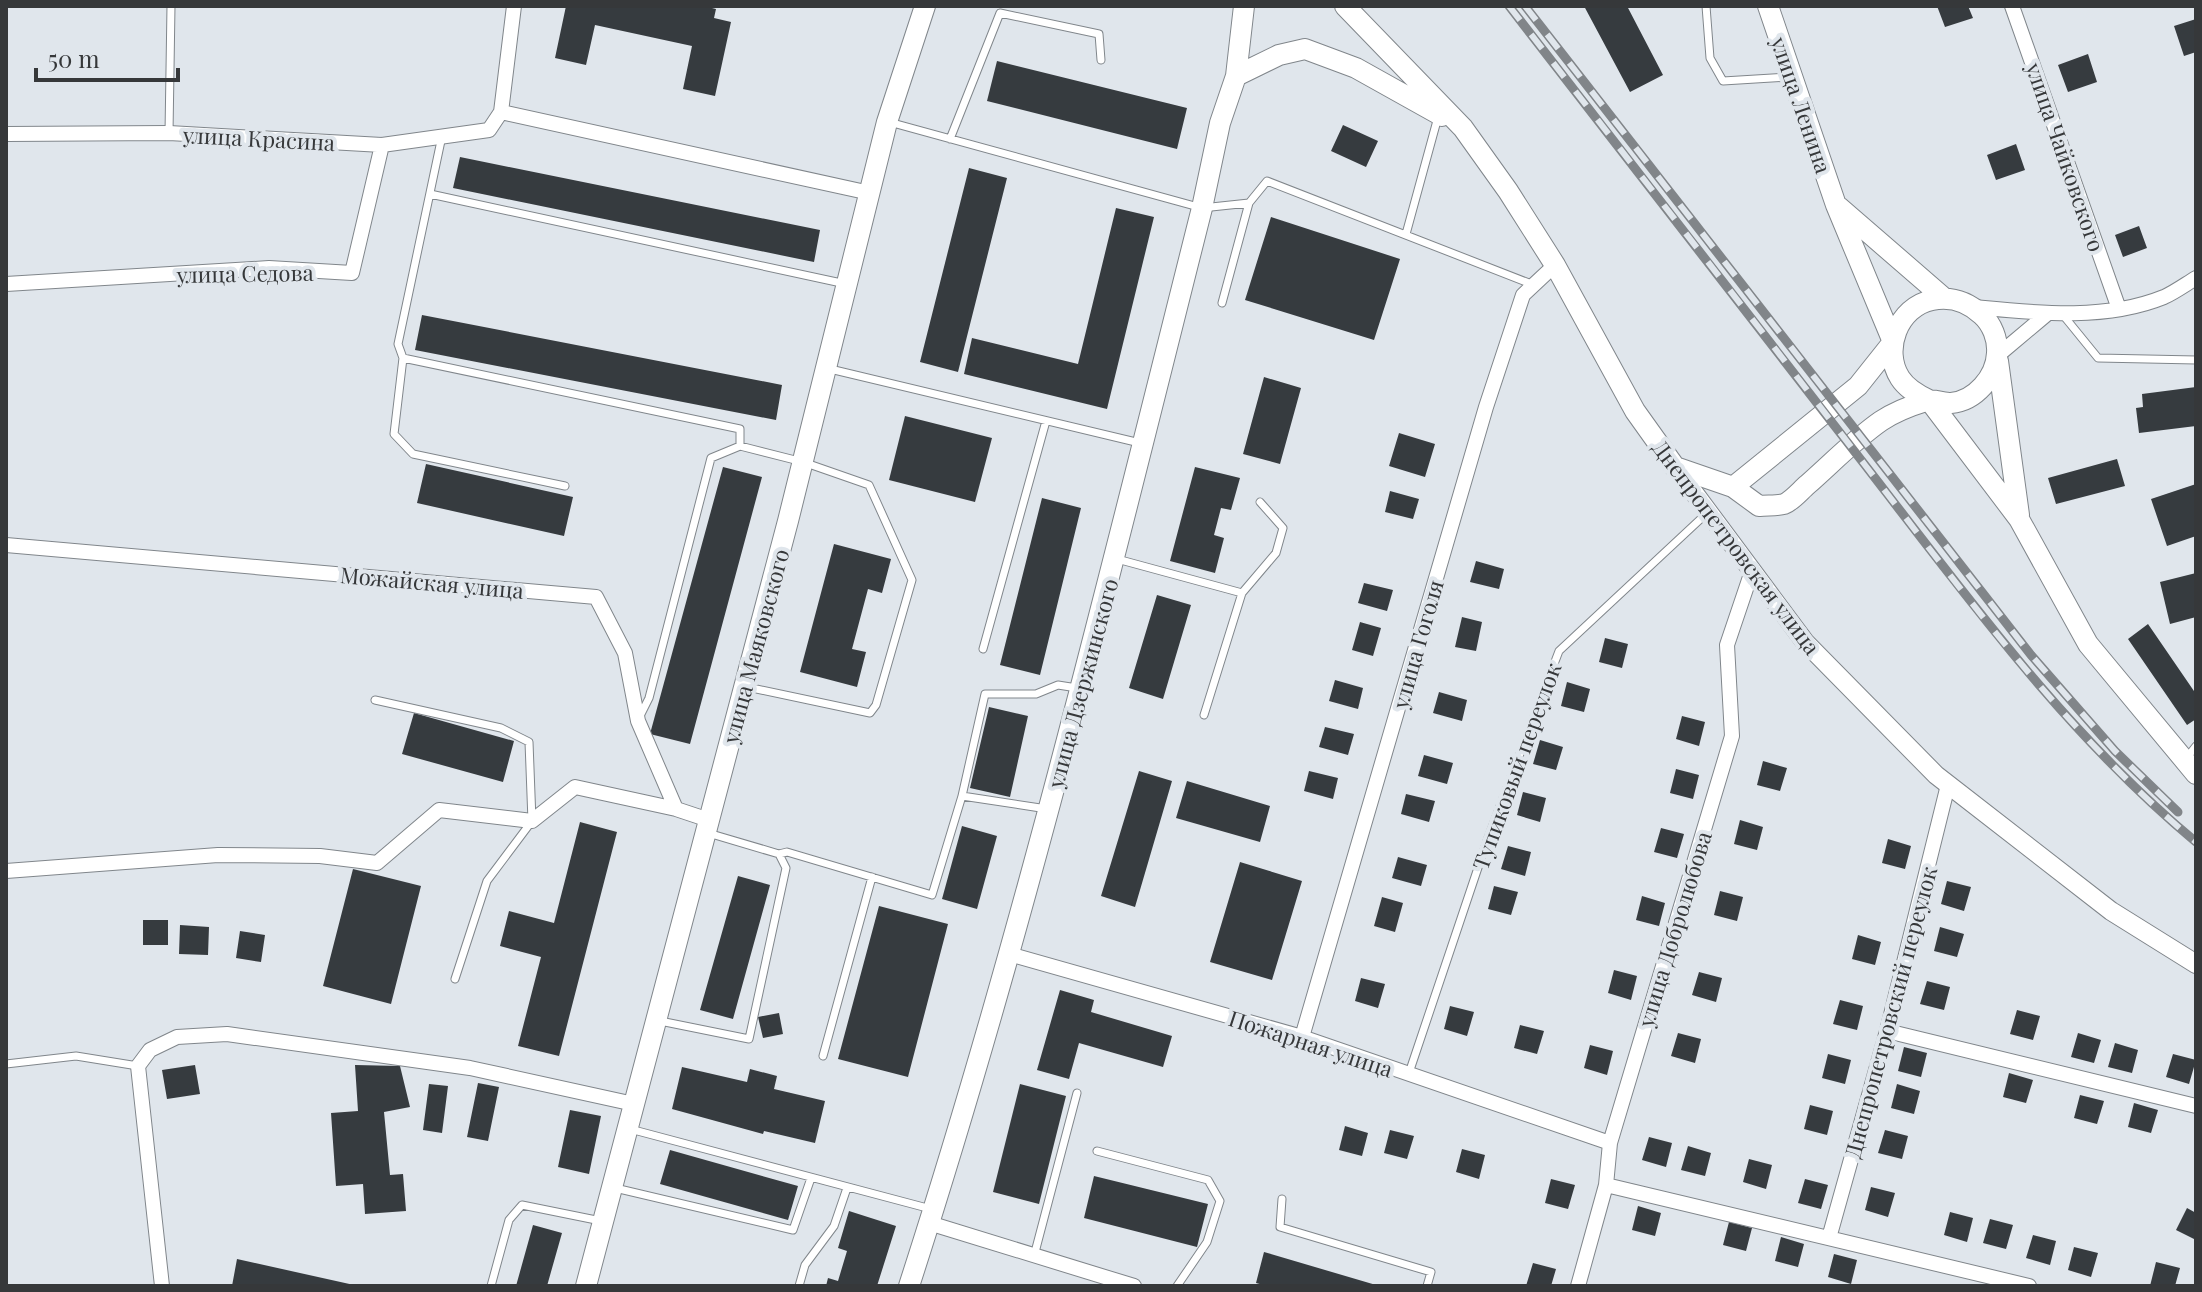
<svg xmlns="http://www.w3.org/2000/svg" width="2202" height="1292" font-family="'Playfair Display',serif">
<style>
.building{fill:#363b3f}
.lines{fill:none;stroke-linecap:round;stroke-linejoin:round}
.service-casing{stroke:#80868b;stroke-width:9}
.minor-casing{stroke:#80868b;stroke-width:16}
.tertiary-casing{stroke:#80868b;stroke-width:20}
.secondary-casing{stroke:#80868b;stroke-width:22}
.service{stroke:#fff;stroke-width:7}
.minor{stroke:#fff;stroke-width:14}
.tertiary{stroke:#fff;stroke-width:18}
.secondary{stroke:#fff;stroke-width:20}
.rail-casing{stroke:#818589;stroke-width:9}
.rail{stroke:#e0e6ec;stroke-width:6;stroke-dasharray:18;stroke-linecap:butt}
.labels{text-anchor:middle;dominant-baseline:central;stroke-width:8;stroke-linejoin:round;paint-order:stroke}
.street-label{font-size:22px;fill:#36383a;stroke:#e0e6ec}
</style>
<rect width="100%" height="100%" fill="#e0e6ec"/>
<path class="building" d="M566,6H704L716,9L714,18L731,22L715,96L683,89L692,46L595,25L586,65L555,58Z
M1584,6H1627L1663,75L1630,92Z
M1937,6H1968L1973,18L1945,27Z
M2196,19V52L2184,56L2174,26Z
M2088,54L2097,82L2068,92L2058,65Z
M997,61L1187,108L1177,149L987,101Z
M1343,125L1378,141L1366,167L1331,151Z
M2016,144L2025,170L1996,180L1987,155Z
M460,157L820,230L814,262L453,188Z
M969,168L1007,178L958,372L920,362Z
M1116,208L1154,217L1107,409L964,374L972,338L1078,364Z
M1271,217L1400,259L1374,340L1245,300Z
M2139,226L2147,248L2123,257L2115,235Z
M422,315L782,385L776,420L415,350Z
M1264,377L1301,388L1280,464L1243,454Z
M2196,387V426L2139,433L2136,408L2143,407L2142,394Z
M905,416L992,438L975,502L889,480Z
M1399,433L1435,444L1425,477L1389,466Z
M2117,459L2125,486L2056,504L2048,478Z
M426,464L573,497L564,536L417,503Z
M723,467L762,477L690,744L650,734Z
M1195,467L1240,478L1231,510L1221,508L1214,535L1224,538L1215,573L1170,561Z
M2196,484V536L2167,546L2151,499Z
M1390,491L1419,499L1413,519L1385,512Z
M1042,498L1081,508L1040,675L1000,665Z
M834,544L891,559L882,593L868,589L852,649L866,652L857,687L800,672Z
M1476,561L1504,569L1499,589L1470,582Z
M2196,573V617L2170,624L2160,582Z
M1364,583L1393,590L1387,611L1358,603Z
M1157,595L1191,605L1163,699L1129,688Z
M1462,617L1482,622L1476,651L1455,647Z
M1360,622L1381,628L1373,656L1352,650Z
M2148,624L2196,694V719L2187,725L2128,639Z
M1605,638L1628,644L1622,668L1599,662Z
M1335,680L1363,688L1358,709L1329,701Z
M1567,682L1590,689L1584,712L1561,706Z
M1439,692L1467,700L1462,721L1433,713Z
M989,707L1028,716L1010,797L970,788Z
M414,713L514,741L503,782L402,754Z
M1682,716L1705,722L1699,746L1676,739Z
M1325,727L1354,734L1348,755L1319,747Z
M1540,740L1563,747L1556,770L1533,764Z
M1424,755L1453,763L1447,784L1418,776Z
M1763,761L1787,768L1780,791L1757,785Z
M1676,769L1699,775L1693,799L1670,793Z
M1139,771L1172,781L1135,907L1101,896Z
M1309,771L1338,778L1333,799L1304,791Z
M1187,781L1270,806L1260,842L1176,818Z
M1523,792L1546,798L1540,822L1517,815Z
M1406,794L1435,801L1429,822L1401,814Z
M1740,820L1763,827L1757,850L1734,844Z
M580,822L617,832L559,1056L518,1046L541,957L500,946L509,911L554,923Z
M962,826L997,836L977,909L942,899Z
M1661,828L1684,834L1677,858L1654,852Z
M1888,839L1911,846L1905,869L1882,863Z
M1508,846L1531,852L1525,876L1501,869Z
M1398,857L1427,865L1421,886L1392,878Z
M1240,862L1302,881L1272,980L1210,962Z
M353,869L421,886L391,1004L323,986Z
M738,876L770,885L733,1019L700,1010Z
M1947,881L1971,887L1964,911L1941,904Z
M1494,886L1518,892L1511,915L1488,909Z
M1720,891L1743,897L1737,921L1714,915Z
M1642,896L1665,903L1659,926L1636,920Z
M1382,897L1403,903L1395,932L1374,926Z
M879,906L948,924L908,1077L838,1059Z
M143,920H168V945H143Z
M180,925L209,927L208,955L179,954Z
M1940,927L1964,934L1957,957L1934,951Z
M240,931L265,935L261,962L236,958Z
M1858,935L1881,942L1875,965L1852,959Z
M1614,970L1637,976L1631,1000L1608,993Z
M1699,972L1722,978L1716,1002L1692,995Z
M1361,978L1385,984L1378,1008L1355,1001Z
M1927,981L1950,987L1944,1010L1920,1004Z
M1060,990L1094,1000L1091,1012L1172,1036L1163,1067L1079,1043L1069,1079L1037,1070Z
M1840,1000L1863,1006L1857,1030L1833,1024Z
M1450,1006L1474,1012L1467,1036L1444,1029Z
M2017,1010L2040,1016L2033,1040L2010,1034Z
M779,1013L783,1034L763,1038L758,1017Z
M1520,1025L1544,1031L1537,1054L1514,1048Z
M1678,1033L1701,1039L1695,1063L1671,1056Z
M2078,1033L2101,1040L2094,1063L2071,1057Z
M2115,1043L2138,1050L2132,1073L2108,1067Z
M1590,1045L1613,1051L1607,1075L1584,1068Z
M1904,1047L1927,1053L1921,1077L1898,1071Z
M1828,1054L1851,1060L1845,1084L1822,1078Z
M2173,1054L2196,1060L2189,1084L2166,1077Z
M195,1065L200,1094L167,1099L162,1070Z
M355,1065L400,1066L410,1107L384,1112L390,1175L403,1174L406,1211L365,1214L363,1184L336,1186L331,1113L358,1111Z
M682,1067L747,1082L750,1069L777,1076L774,1089L825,1101L815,1143L764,1131L763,1134L672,1109Z
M2009,1073L2033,1080L2026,1103L2003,1097Z
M478,1083L499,1087L488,1141L467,1137Z
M429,1084L448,1086L442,1133L423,1130Z
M1020,1084L1066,1096L1039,1204L993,1192Z
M1897,1084L1920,1091L1914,1114L1891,1108Z
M2080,1095L2104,1101L2097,1124L2074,1118Z
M2134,1103L2158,1110L2151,1133L2128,1127Z
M1810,1105L1833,1111L1827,1135L1804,1129Z
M570,1110L601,1116L589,1174L558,1167Z
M1345,1126L1368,1133L1362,1156L1339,1150Z
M1390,1130L1414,1136L1407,1159L1384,1153Z
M1885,1130L1908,1136L1902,1159L1878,1153Z
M1649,1137L1672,1143L1666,1167L1642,1160Z
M1688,1146L1711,1153L1705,1176L1681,1170Z
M1462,1149L1485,1155L1479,1179L1456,1172Z
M670,1150L798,1186L788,1220L660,1184Z
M1749,1159L1772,1165L1766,1189L1743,1182Z
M1094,1176L1208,1204L1197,1247L1084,1218Z
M1551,1179L1575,1185L1568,1209L1545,1203Z
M1805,1179L1828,1185L1821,1209L1798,1203Z
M1871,1187L1895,1193L1888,1217L1865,1210Z
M1638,1206L1661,1213L1655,1236L1632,1230Z
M2187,1208L2196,1213V1240L2176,1230Z
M849,1211L896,1226L877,1286H826L828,1278L838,1281L847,1251L838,1248Z
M1950,1212L1973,1218L1967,1242L1944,1235Z
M1990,1219L2013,1225L2006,1249L1983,1243Z
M1729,1222L1752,1228L1746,1251L1723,1245Z
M533,1225L562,1233L547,1286H516Z
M2033,1235L2056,1241L2050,1265L2026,1258Z
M1781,1237L1804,1244L1798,1267L1775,1261Z
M2074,1247L2098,1253L2091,1277L2068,1270Z
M1264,1252L1376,1285V1286H1267L1256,1283Z
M1834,1254L1857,1260L1851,1284L1828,1277Z
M237,1259L354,1285V1286H232Z
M2156,1262L2180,1268L2175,1286H2150Z
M1533,1263L1556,1269L1551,1286H1526Z"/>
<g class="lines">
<g class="service-casing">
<path id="service" d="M1706,6L1710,58L1723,81L1790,77
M889,122L1202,208L1249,203
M169,133L171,6
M442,136L398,344L403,358L740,429V446
M950,139L1000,13L1099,34L1101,60
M430,194L846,284
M1406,234L1438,117
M1222,303L1249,203L1267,181L1534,285
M2063,315L2098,358L2196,360
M403,358L394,434L413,454L565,486
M830,369L1140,443
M1117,559L1242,593L1204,715
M1242,593L1276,553L1283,528L1260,502
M983,649L1046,421
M375,700L501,728L529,742L532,821L487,881L455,979
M639,718L649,698L711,458L740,446L803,462L869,485L912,580L876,705L870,713L747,687
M2185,760L2196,746
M1047,809L962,796L985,694H1036L1058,685L1077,688
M779,854L787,852L932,895L962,796
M660,1021L749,1039L786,868L779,854L708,833
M823,1056L872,877
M6,1064L76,1056L138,1066
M1409,1073L1488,838L1559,651L1707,513
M630,1129L931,1209
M1097,1151L1208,1180L1220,1201L1207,1242L1177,1286
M615,1188L793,1230L811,1178
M1282,1199L1280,1227L1431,1272L1427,1286
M1034,1256L1077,1093
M491,1286L509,1220L522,1205L601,1221
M799,1286L805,1265L834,1226L847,1188"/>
</g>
<g class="minor-casing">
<path id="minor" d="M514,6L501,112L870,193
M2012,6L2119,309
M6,134L169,133L382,145L489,130L501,112
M6,284L269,268L352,273L382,145
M1974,307C2036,313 2105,321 2164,297C2175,292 2186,284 2196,278
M1997,356L2047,314
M6,545L596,597L625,653L638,721L676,809L709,820
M6,871L218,855L320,856L377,863L439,810L532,821L575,787L676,809
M1009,954L1302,1037L1610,1143
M1887,1031L2196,1106
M1302,1037L1486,407L1523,295L1555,265
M1606,1185L2029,1286
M929,1223L1134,1286
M1829,1238L1887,1031L1948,785
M162,1286L138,1066L150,1050L177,1037L227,1034L470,1068L634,1104
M1578,1286L1606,1185L1610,1143L1732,736L1727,645L1752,571"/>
</g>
<g class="tertiary-casing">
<path id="tertiary" d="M1675,467L1805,642L1936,775L2111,911L2196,964"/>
</g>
<g class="secondary-casing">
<path id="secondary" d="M1345,6L1463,128L1508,191L1555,265L1635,411L1675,467L1733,487L1759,506C1766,505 1777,506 1784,504C1792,501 1801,490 1807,485C1831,464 1855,439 1881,421C1893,413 1913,405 1926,401C1934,399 1943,403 1951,403C1975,401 1996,377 1997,353C1998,339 1992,324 1982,315C1967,301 1951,296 1932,300C1898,307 1882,350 1900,378C1907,389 1918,395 1929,400L2019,519L2088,644L2196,774
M1236,76L1244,6
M1839,207L1944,298
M1998,361L2019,515
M1733,487L1858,386L1893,342L1836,205L1768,6
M586,1286L788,521L887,122L925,6
M909,1286C1024,931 1111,569 1202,208L1220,123L1236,76L1279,55L1305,49L1356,68L1442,116"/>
</g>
<use href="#service" class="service"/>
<use href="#minor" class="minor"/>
<use href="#tertiary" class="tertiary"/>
<use href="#secondary" class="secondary"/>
<g class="rail-casing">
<path id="rail" d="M1509,6C1628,159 1747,312 1865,465C1968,598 2067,735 2196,842
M1525,6L2031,655L2115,751L2178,812"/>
</g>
<use href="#rail" class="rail"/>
</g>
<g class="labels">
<g class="street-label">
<text transform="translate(1802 105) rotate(71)">улица Ленина</text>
<text transform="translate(259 138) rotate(3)">улица Красина</text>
<text transform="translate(2066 157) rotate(71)">улица Чайковского</text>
<text transform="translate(245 273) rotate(-1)">улица Седова</text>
<text transform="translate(1737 547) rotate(53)">Днепропетровская улица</text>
<text transform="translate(432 582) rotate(5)">Можайская улица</text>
<text transform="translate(1417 644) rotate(-74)">улица Гоголя</text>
<text transform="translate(755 646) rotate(-75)">улица Маяковского</text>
<text transform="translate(1082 683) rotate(-75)">улица Дзержинского</text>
<text transform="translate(1516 766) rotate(-70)">Тупиковый переулок</text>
<text transform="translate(1674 929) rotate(-73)">улица Добролюбова</text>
<text transform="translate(1890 1012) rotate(-75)">Днепропетровский переулок</text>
<text transform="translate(1311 1043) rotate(18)">Пожарная улица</text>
</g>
</g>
<rect width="2202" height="1292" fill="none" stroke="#36383a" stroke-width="16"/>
<path d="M36 68v12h142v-12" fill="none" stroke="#36383a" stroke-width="4"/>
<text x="48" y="68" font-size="24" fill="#36383a" stroke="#e0e6ec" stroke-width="6" paint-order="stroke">50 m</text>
</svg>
